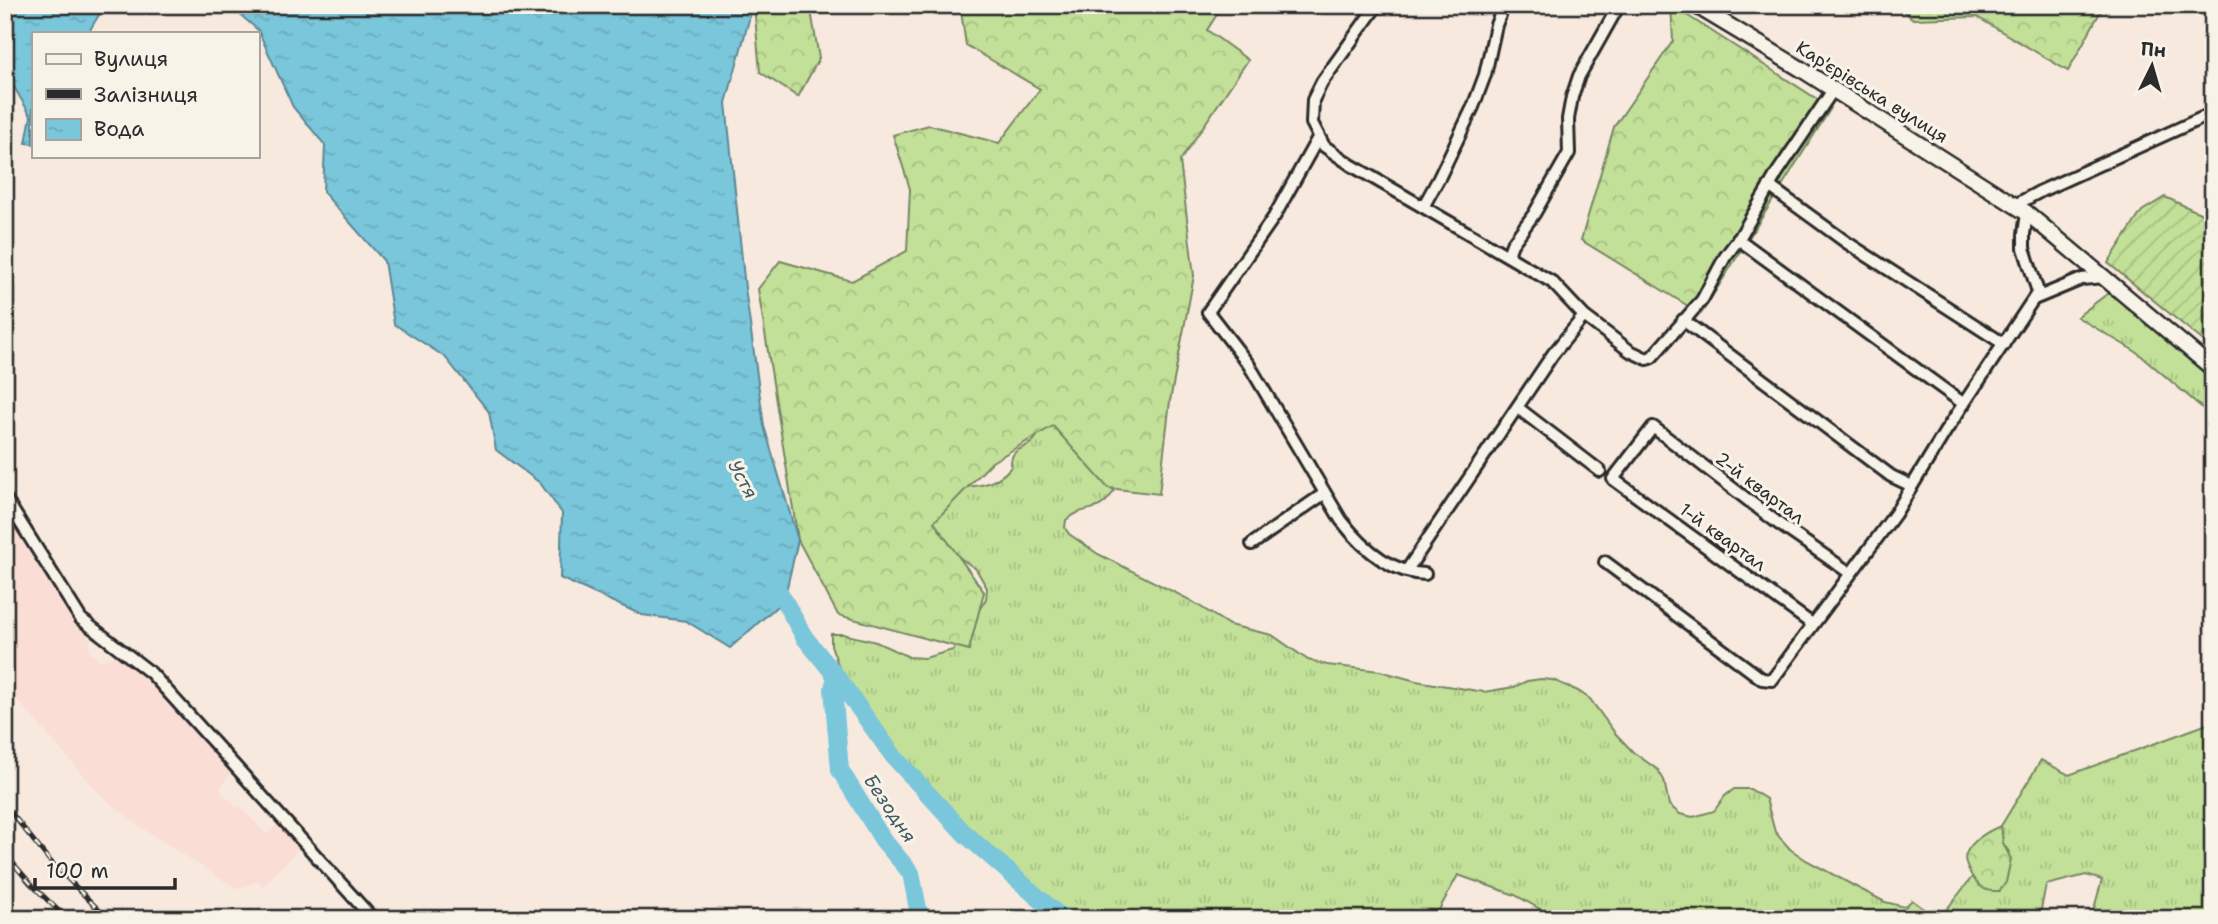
<svg xmlns="http://www.w3.org/2000/svg" width="2218" height="924" font-family="'Shantell Sans',sans-serif">
<style>
.built{fill:#faddd5}
.grass{fill:url(#grass-tufts);stroke:#768662;stroke-width:2}
.forest{fill:url(#forest-crowns);stroke:#768662;stroke-width:2}
.garden{fill:url(#garden-furrows);stroke:#768662;stroke-width:2}
.water{fill:url(#water-ripples);stroke:#5a8894;stroke-width:2}
.lines{fill:none;stroke-linecap:round;stroke-linejoin:round}
.river{stroke:#7ac6da;stroke-width:18}
.minor-casing{stroke:#2b2b2b;stroke-width:16}
.tertiary-casing{stroke:#2b2b2b;stroke-width:19}
.minor{stroke:#f7f3e8;stroke-width:10}
.tertiary{stroke:#f7f3e8;stroke-width:14}
.rail-casing{stroke:#2b2b2b;stroke-width:5}
.rail{stroke:#f7f3e8;stroke-width:2.5;stroke-dasharray:8;stroke-linecap:butt}
.labels{text-anchor:middle;dominant-baseline:central;stroke-width:6;stroke-linejoin:round;paint-order:stroke}
.street-label{font-size:18px;fill:#2b2b2b;stroke:#f7f3e8}
.water-label{font-size:19px;font-style:italic;fill:#435a60;stroke:#f7f3e8}
</style>
<defs>
<pattern id="grass-tufts" width="24" height="20" patternUnits="userSpaceOnUse" patternTransform="scale(1.75)"><rect width="24" height="20" fill="#c2e098"/><path d="M3 7l-1-3M5 7V3M7 7l1-3M15 17l-1-3M17 17v-4M19 17l1-3" fill="none" stroke="#a7c083"/></pattern>
<pattern id="forest-crowns" width="20" height="18" patternUnits="userSpaceOnUse" patternTransform="scale(1.75)"><rect width="20" height="18" fill="#c2e098"/><path d="M2 6a3 3 0 1 1 6 0M12 15a3 3 0 1 1 6 0" fill="none" stroke="#a7c083"/></pattern>
<pattern id="garden-furrows" width="10" height="10" patternUnits="userSpaceOnUse" patternTransform="scale(1.75)"><rect width="10" height="10" fill="#c2e098"/><path d="M-1 1l2-2M0 10L10 0M9 11l2-2" fill="none" stroke="#a7c083"/></pattern>
<pattern id="water-ripples" width="26" height="14" patternUnits="userSpaceOnUse" patternTransform="scale(1.75)"><rect width="26" height="14" fill="#7ac6da"/><path d="M2 4q2-2 4 0t4 0M15 11q2-2 4 0t4 0" fill="none" stroke="#6aaabb"/></pattern>
</defs>
<rect width="100%" height="100%" fill="#f8e9df"/>
<filter id="ink" filterUnits="userSpaceOnUse"><feTurbulence type="fractalNoise" baseFrequency=".0143" numOctaves="2"/><feDisplacementMap in="SourceGraphic" scale="14" xChannelSelector="R" yChannelSelector="G"/><feConvolveMatrix kernelMatrix="1 2 1 2 8 2 1 2 1" color-interpolation-filters="sRGB"/></filter>
<g filter="url(#ink)">
<path class="built" d="M5,507L90,639L89,651L99,660L109,659L118,652L198,733L231,773L221,786V791L236,807H241L266,834L280,822L302,846L262,887L258,881L237,889L143,829L115,807L97,791L5,686Z"/>
<path class="grass" d="M2107,294H2116L2213,377V417L2138,353L2077,317Z
M1050,421L1109,481L1114,491C1098,517 1086,503 1066,520L1065,528L1069,534L1098,554L1190,600L1229,625L1272,635L1308,660L1327,665L1380,671L1416,681L1484,692L1514,687L1527,681L1541,679L1553,680L1578,691L1590,699L1615,733L1633,752L1658,770L1664,780L1669,805L1680,814L1693,817L1714,811L1725,796L1734,789H1750L1766,799L1775,832L1790,849L1806,860L1858,888L1885,902L1905,907L1912,900L1938,919H1558L1515,895L1458,875L1434,919H1070L967,825L899,752L841,673L831,645V634H843L876,642L909,657L925,658L953,650L986,599L987,588L976,569L920,530L944,488C970,486 993,489 1011,467C1010,445 1024,452 1035,439C1041,431 1041,426 1050,421Z
M2213,722V919H2091L2102,880L2086,875L2046,885L2039,919H1939L1973,876L1982,887L2009,852L2003,843L2001,826L2041,760L2069,775Z"/>
<path class="forest" d="M754,5H810L819,58L798,97L760,72Z
M960,5H1223L1207,30L1248,60L1180,161L1194,276L1170,401L1159,494L1108,488L1053,426L992,462L934,522L984,592L969,650L838,615L798,540L758,289L780,261L852,281L907,251L910,189L893,135L929,125L999,143L1040,89L966,45Z
M1671,5L1831,108L1701,314L1581,240L1614,127L1673,41Z
M1896,5H2104L2068,71L1977,17L1913,19Z
M2001,826L2003,843L2011,859L2006,882L2000,891C1994,891 1988,892 1983,888C1975,883 1962,864 1966,854C1971,841 1989,830 2001,826Z"/>
<path class="garden" d="M2165,197L2213,219V349L2108,263L2142,211Z"/>
<path class="water" d="M5,5H105L91,28L90,33H33V144L26,143L31,116L11,82L5,56Z
M237,5H753L726,103L745,288L764,426L798,540L784,600L730,648L686,621L642,615L560,578L562,513L540,483L496,450L489,412L445,357L394,324L384,261L323,192L325,145L293,107L258,30L236,11Z"/>
<g class="lines">
<path class="river" d="M773,581L805,638L836,676L894,757L965,834L1063,919
M836,676L833,689L840,770L883,840L911,873L920,919"/>
<g class="minor-casing">
<path id="minor" d="M1377,5L1322,82L1313,100L1312,123L1324,146L1351,165L1511,258
M1319,136L1274,217L1208,312L1249,365L1341,520C1361,546 1390,573 1425,574
M1769,186L1846,242L2004,344
M2015,205L2041,191L2213,113
M1423,207L1439,178L1473,107L1485,75L1496,25L1504,5
M1738,239L1964,404
M2034,299L2082,279L2104,277
M1584,316L1552,282L1511,258L1509,252L1512,244L1534,214L1569,153L1568,119L1572,97L1579,76L1619,5
M1683,320L1891,476L1912,486
M1518,408L1600,471
M5,498L81,619L151,673L373,919
M1252,544L1325,493
M1605,562L1762,679L1772,680L1895,514L1945,432L2038,292L2024,248V234L2027,213
M1407,570L1553,354L1584,316L1630,351L1647,359L1652,357L1702,300L1725,257L1740,237L1777,173L1833,90
M1812,624L1613,479L1653,427L1779,524L1850,573"/>
</g>
<g class="tertiary-casing">
<path id="tertiary" d="M1695,5L1801,69L2027,213L2213,369"/>
</g>
<use href="#minor" class="minor"/>
<use href="#tertiary" class="tertiary"/>
<g class="rail-casing">
<path id="rail" d="M5,805L49,860L108,919
M5,854L31,884L67,919"/>
</g>
<use href="#rail" class="rail"/>
</g>
</g>
<g class="labels">
<g class="street-label">
<text transform="translate(1872 92) rotate(32)">Кар'єрівська вулиця</text>
<text transform="translate(1760 488) rotate(37)">2-й квартал</text>
<text transform="translate(1723 537) rotate(36)">1-й квартал</text>
</g>
<g class="water-label">
<text transform="translate(743 479) rotate(61)">Устя</text>
<text transform="translate(890 808) rotate(56)">Безодня</text>
</g>
</g>
<rect width="2218" height="924" fill="none" stroke="#f7f3e8" stroke-width="28"/>
<rect x="14" y="14" width="2190" height="896" fill="none" stroke="#2b2b2b" stroke-width="2.5" filter="url(#ink)"/>
<rect x="32" y="32" width="228" height="126" fill="#f7f3e8" stroke="#a5a39c" stroke-width="2"/>
<rect x="46" y="54" width="35" height="10" fill="#f7f3e8" stroke="#a5a39c" stroke-width="2"/>
<text x="94" y="66" font-size="21" fill="#2b2b2b">Вулиця</text>
<rect x="46" y="89" width="35" height="10" fill="#2b2b2b" stroke="#a5a39c" stroke-width="2"/>
<text x="94" y="102" font-size="21" fill="#2b2b2b">Залізниця</text>
<rect x="46" y="119" width="35" height="21" fill="url(#water-ripples)" stroke="#a5a39c" stroke-width="2"/>
<text x="94" y="136" font-size="21" fill="#2b2b2b">Вода</text>
<g transform="translate(2152 66) rotate(5)" stroke="#f7f3e8" stroke-width="5" paint-order="stroke">
<path d="M0-5L12 26L0 18L-12 26Z" fill="#2b2b2b"/>
<text y="-10" font-size="19" font-weight="bold" text-anchor="middle" fill="#2b2b2b">Пн</text>
</g>
<path d="M35 878v10h140v-10" fill="none" stroke="#2b2b2b" stroke-width="3.5"/>
<text x="46" y="878" font-size="21" fill="#2b2b2b" stroke="#f7f3e8" stroke-width="5" paint-order="stroke">100 m</text>
</svg>
